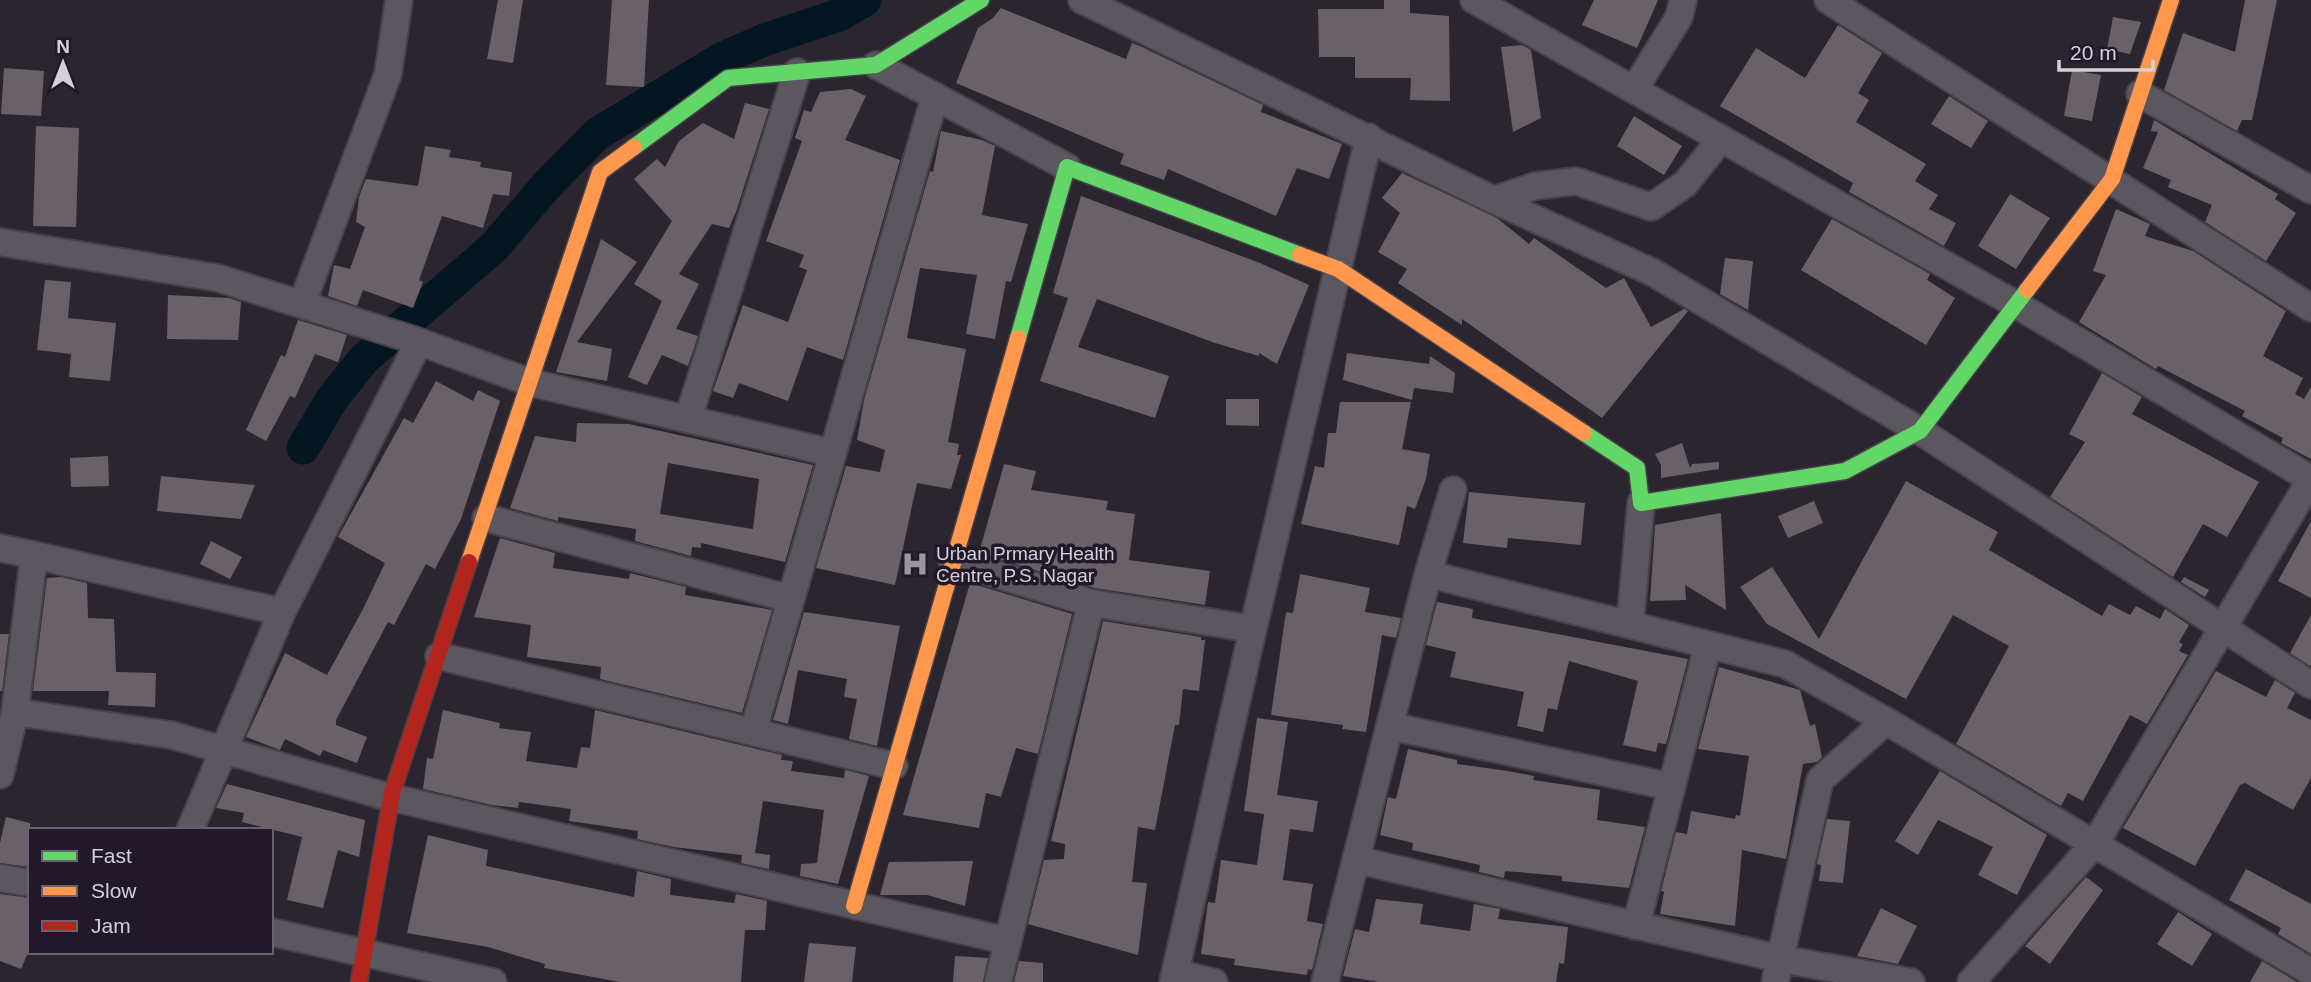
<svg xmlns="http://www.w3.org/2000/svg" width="2311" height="982" font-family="Arial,sans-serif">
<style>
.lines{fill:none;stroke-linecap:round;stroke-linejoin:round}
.canal{stroke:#041621;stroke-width:33}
.building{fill:#6a6168;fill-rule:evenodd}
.street-casing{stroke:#46414a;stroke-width:30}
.fast-casing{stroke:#46414a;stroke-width:19}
.slow-casing{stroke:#46414a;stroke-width:19}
.jam-casing{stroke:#46414a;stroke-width:19}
.street{stroke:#5b575f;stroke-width:26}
.fast{stroke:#63d668;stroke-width:16}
.slow{stroke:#ff974d;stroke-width:16}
.jam{stroke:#b3261e;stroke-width:16}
.labels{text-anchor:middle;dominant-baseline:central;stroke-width:7;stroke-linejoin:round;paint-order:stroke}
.poi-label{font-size:19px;fill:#d5cfdb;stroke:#211829;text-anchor:start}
</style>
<rect width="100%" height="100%" fill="#2b2530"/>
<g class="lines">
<path class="canal" d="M303,448L332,399L364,359L494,247L546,186L597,134L723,58L764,40L839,15L865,0"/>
</g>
<path class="building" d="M498,0H523L513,63L487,59Z
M612,0H649L644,87L606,85Z
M1384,0H1410V13L1449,16L1450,101L1410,100L1411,78H1355V57H1319L1318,9H1384Z
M1594,0H1658L1637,48L1582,25Z
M2245,0H2277L2252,120H2242L2237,131L2164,90L2183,33L2235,52Z
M1001,8L1126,59L1132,43L1140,46L1263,105L1261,112L1342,144L1329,179L1297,168L1276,216L1168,169L1164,180L1120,164L1124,154L956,83L978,28L993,18Z
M2113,17L2141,22L2130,54L2107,49Z
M1838,25L1882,53L1858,93L1869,100L1856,122L1926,164L1915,181L1938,195L1929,209L1956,223L1944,246L1849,192L1853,183L1720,106L1756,48L1805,78Z
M1522,45L1531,50L1541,118L1513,132L1501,47Z
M4,68L44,71L41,116L1,114Z
M2072,70L2101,75L2092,121L2064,116Z
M851,89L866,96L845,140L900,160L843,360L807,347L788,401L739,383L733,398L713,391L743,305L788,322L807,270L799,267L804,255L766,241L802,141L795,138L804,110L811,112L820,92Z
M1949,96L1988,121L1971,148L1931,124Z
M745,103L769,109L736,212L729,228L712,224L679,274L699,284L676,329L698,336L688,366L662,355L647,385L628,377L662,301L634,284L672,221L634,179L657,159L665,167L679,141L703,123L734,139Z
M1634,116L1682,146L1664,175L1617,146Z
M2154,120L2278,194L2275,199L2296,213L2266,261L2205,222L2212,205L2168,187L2171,180L2143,168L2158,132L2151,131Z
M36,126L79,128L76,227L33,226Z
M941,131L982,140L995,146L982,215L1028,224L1011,282L1006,281L995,339L966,334L977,275L920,268L907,338L966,349L948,442L959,444L957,455H961L951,489L917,483L895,585L816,568L846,466L880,472L885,450L857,440L864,400L930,171L933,172Z
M425,146L451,150L449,157L481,162L480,167L512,172L509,196L493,194L483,228L442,216L419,280L423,282L413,308L363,290L357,306L328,296L334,265L350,269L365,227L356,222L359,197L366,179L418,186Z
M1402,173L1497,218L1529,244L1534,238L1606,288L1624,278L1651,327L1684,309L1688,311L1602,418L1462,319V325L1398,283L1407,269L1378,252L1400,213L1382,198Z
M2010,194L2050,218L2016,269L1978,246Z
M1081,196L1260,263L1309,285L1277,364L1259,353V356L1215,343L1097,299L1078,347L1169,376L1155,418L1040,381L1068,298L1053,293Z
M2116,209L2150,224L2145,236L2193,251L2286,311L2263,356L2303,378L2295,394L2304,399L2311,387V459L2281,443L2283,438L2242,416L2245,411L2158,366L2156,369L2079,322L2106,275L2093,271Z
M1832,219L1930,274L1927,280L1955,298L1926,345L1801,270Z
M601,239L637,262L577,342L612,349L607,381L556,372Z
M1725,258L1753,261L1748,310L1720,294Z
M45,280L71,282L68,318L116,323L110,381L69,377L71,354L37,350Z
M168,295L229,298L241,302L238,340L167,339Z
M298,320L347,335L338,362L315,354L295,398L290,396L266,441L246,430L281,355L285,357Z
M1347,353L1429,364L1430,356L1455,373L1453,393L1414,388L1412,400L1343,380Z
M2102,373L2142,397L2132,414L2259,482L2227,537L2203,524L2173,577L2050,497L2085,442L2069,434Z
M436,381L473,401L478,390L500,401L461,519L435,569L426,564L394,625L388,622L336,720V725L367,737L357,763L323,750L320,756L285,739L280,750L246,737L285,653L327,675L363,609L385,563L338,537L404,418L413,423Z
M1226,399H1259V426L1226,425Z
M1340,402H1411L1402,449L1430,454L1426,479L1415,509L1407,506L1399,545L1301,524L1315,466L1324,468L1328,433H1336Z
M577,423L629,424L813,465L785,562L701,543V548L692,547L691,556L635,541L636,529L558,517V521L510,508L535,436L576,442ZM668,463L759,479L753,529L660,514Z
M1682,443L1690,468L1692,464L1719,462V469L1661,478V465L1655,454Z
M108,456L109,486L71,487L70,458Z
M1004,464L1036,471L1031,490L1108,501L1106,510L1135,514L1129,560L1210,571L1205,605L1095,588L979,553Z
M161,476L221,482L255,485L241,519L157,511Z
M1906,481L1998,532L1989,550L2102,616L2109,604L2130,615L2136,606L2160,619L2165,609L2189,625L2179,642L2183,644L2179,651L2188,655L2147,724L2130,715L2083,801L2068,793L2061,806L1956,744L2009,646L1953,615L1906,699L1767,624L1740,587L1772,567L1819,639Z
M1469,492L1585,503L1581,545L1508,538L1507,548L1463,543Z
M1814,501L1823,523L1788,538L1778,516Z
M1721,513L1726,610L1685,585L1686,600L1650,601L1655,525Z
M2311,521V598L2278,581Z
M500,538L555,553L553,568L629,579L630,573L686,587L685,595L772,610L742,713L600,679L601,667L527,657L531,625L474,617Z
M211,541L242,557L230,579L200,564Z
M1300,574L1370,588L1365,612L1401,618L1396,638L1382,635L1366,732L1342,729L1343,725L1271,715L1286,612L1293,613Z
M61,577L87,583L88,618L114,619L116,672L156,673L155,707L108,705L109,691H33L47,578Z
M2184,577L2209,590L2205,597L2181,582Z
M970,583L1072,614L1038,754L1016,748L1001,797L986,793L979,828L903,815Z
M1437,602L1473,609L1472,618L1688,659L1666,744L1658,743L1656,752L1623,745L1638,681L1569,661L1557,710L1548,708L1543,732L1517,726L1524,692L1450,677L1456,652L1426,645Z
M804,612L900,626L877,746L849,739L857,699L844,697L847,679L798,670L788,724L773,720Z
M2311,615V664L2310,666L2290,653Z
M1103,621L1201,637V640H1205L1199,691L1183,689L1179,725H1175L1155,830L1138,827L1132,882L1147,883L1138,955L1028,924L1044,860L1064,859L1065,844L1051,841Z
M0,634H9L2,691H0Z
M1719,667L1800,690L1810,726L1815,724L1822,757L1817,762L1803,764L1786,859L1742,850L1735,926L1660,914L1664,892L1661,891L1676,832L1687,834L1691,811L1735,819L1736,815L1740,816L1749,756L1698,749Z
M2216,671L2266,697L2275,680L2295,693L2287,708L2311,720V778L2293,810L2245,783L2240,785L2195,866L2123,828Z
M443,710L500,723L499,728L531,732L526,761L577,768L581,747L590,748L595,710L782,755L781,760L793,761L791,771L844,778L845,770L869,776L838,884L800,876L801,864L817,863L824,810L763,801L755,853L770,855L769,869L741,863L742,855L674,847L637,839L638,831L569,821L571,809L519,802L518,808L492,805L423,789L427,758L433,759Z
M1257,718L1288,722L1277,795L1318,801L1313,832L1290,829L1283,880L1313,884L1307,921L1323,924L1312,970L1308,969L1307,975L1234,965L1235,959L1201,954L1208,902L1215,903L1221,860L1257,865L1264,814L1244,811Z
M1408,749L1457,760V764L1508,771L1534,776L1533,780L1600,790L1597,820L1645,827L1629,888L1562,881V876L1505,871L1504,878L1479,872L1480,865L1412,850L1413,843L1380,835L1388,797L1396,799Z
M1940,771L2047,835L2017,895L1978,875L1993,847L1938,820L1918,855L1895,841Z
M227,784L365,820L359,857L338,850L323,908L287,900L302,837L242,822L244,813L216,808Z
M6,817L30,823V867L0,863V843Z
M1827,819L1850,821L1843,883L1819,881L1821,865L1817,864Z
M428,835L488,850L486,866L634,897L637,871L671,879L670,895L734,903L736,894L767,901L765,930H745L741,982H620L544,968L545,964L488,947L407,933Z
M973,861L965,906L927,895H880L889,862Z
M2246,869L2311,904V954L2278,934L2281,928L2229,900Z
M2086,877L2103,890L2050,964L2025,946Z
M0,894L30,898V948L21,969L0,961Z
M1376,899L1423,904L1420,924L1470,931L1474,904L1500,909L1498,919L1568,927L1564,964L1559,963L1556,982H1379L1343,976L1355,929L1369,932Z
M1881,908L1917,926L1898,964L1857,956Z
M2178,912L2212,934L2192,966L2157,944Z
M809,943L856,947L852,982H804Z
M955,956L988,958L983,982H953Z
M1019,961L1043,963V982H1014Z
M2262,961L2297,982H2250Z"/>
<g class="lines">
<g class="street-casing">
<path id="street" d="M1082,0L1494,200L1652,272L1920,431L2311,685
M1474,0L2017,305L2311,479
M1828,0L2311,308
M876,65L1067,167
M1634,90L1679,17L1683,0
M2140,94L2311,190
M1494,200L1535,186L1576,181L1651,207L1685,184L1721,139
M0,242L218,278L417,341L532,383L833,453
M302,304L388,74L399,0
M688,419L797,72
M486,518L791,599
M0,548L34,555
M952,561L1091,603
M1428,574L1453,490
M1630,625L1641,503
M439,656L894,766
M15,712L171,735L385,796L1008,941L998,982
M1886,721L2311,972
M1390,726L1672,787
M753,732L935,96
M0,775L15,712L34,555L282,612L419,342
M190,830L282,612
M1357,860L1781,959L1911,982
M0,878L30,883
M1636,926L1708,645
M271,932L493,982
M1008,941L1091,603L1253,629L1369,137
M1175,973L1214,982
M1173,982L1253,629
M1325,982L1428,574L1785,664L1886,721L1820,780L1775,982
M1971,982L2096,842L2311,479"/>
</g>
<g class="fast-casing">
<path id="fast" d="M634,147L728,78L876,65L981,0
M1018,338L1067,167L1300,255
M1584,433L1637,468L1641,503L1845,471L1920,431L2027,290"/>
</g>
<g class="slow-casing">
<path id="slow" d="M1300,255L1338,269L1584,433
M2027,290L2112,179L2171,0
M469,562L600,172L634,147
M854,906L1018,338"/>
</g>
<g class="jam-casing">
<path id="jam" d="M359,982L392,793L469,562"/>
</g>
<use href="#street" class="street"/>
<use href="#fast" class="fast"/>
<use href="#slow" class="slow"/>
<use href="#jam" class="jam"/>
</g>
<defs>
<g id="hospital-bare" transform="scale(2.1)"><path d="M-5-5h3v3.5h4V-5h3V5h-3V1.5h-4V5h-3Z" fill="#9a949f" stroke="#211829" stroke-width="2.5" paint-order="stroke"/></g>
</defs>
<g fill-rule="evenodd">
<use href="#hospital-bare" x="915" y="564"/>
</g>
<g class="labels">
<g class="poi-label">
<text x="936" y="553">Urban Prmary Health<tspan x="936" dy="22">Centre, P.S. Nagar</tspan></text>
</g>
</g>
<rect x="28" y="828" width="245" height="126" fill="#211829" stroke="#696170" stroke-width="2"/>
<rect x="42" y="851" width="35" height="10" fill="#63d668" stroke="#696170" stroke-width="2"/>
<text x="91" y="863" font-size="21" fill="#d5cfdb">Fast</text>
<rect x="42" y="886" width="35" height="10" fill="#ff974d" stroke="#696170" stroke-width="2"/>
<text x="91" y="898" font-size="21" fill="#d5cfdb">Slow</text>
<rect x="42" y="921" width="35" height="10" fill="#b3261e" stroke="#696170" stroke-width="2"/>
<text x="91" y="933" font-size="21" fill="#d5cfdb">Jam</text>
<g transform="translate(63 63)" stroke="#211829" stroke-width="5" paint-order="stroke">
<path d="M0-5L12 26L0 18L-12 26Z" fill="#d5cfdb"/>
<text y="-10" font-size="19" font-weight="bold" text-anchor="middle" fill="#d5cfdb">N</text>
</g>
<path d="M2059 60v10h94v-10" fill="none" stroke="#d5cfdb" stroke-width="3.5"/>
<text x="2070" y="60" font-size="21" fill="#d5cfdb" stroke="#211829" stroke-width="5" paint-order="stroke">20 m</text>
</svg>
